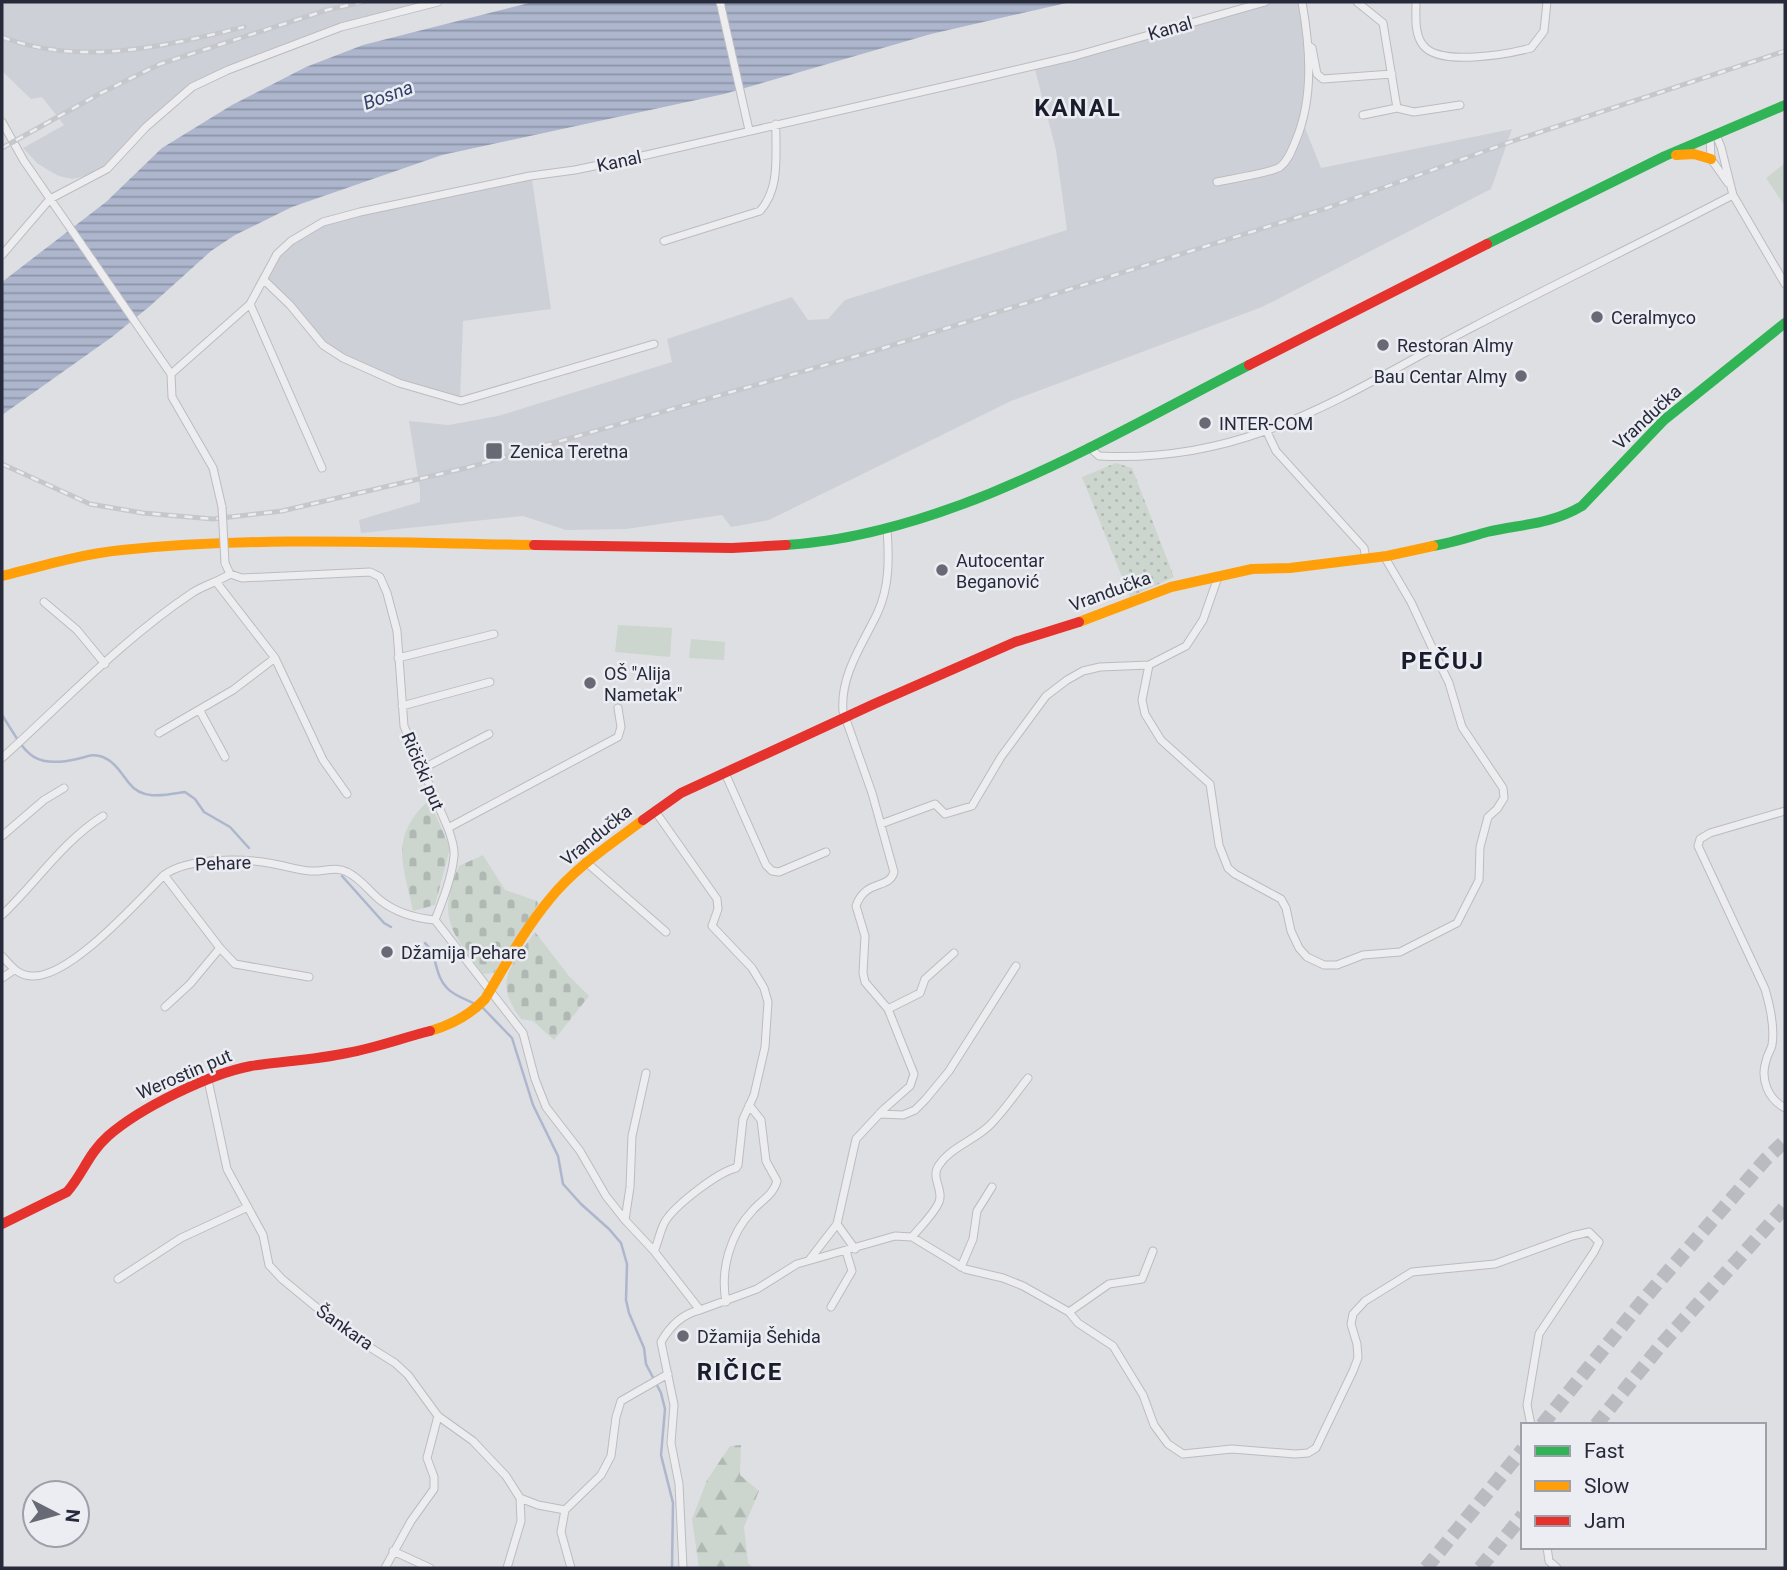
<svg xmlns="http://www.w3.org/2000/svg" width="1787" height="1570" font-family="Roboto,sans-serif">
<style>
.built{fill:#ced0d7}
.grass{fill:url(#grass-dots)}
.forest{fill:url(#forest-firs)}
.cemetery{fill:url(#cemetery-stones)}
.pitch{fill:#ccd6ce}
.water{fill:url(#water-rules)}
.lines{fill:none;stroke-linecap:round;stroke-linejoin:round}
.stream{stroke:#adb6cd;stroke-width:2.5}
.highway-tunnel{stroke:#b9bbc1;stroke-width:14;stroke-dasharray:14 7;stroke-linecap:butt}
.street-casing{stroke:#bbbcc0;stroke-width:9}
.street{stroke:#ededf0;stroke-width:7}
.fast{stroke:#30b455;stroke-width:10}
.slow{stroke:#ff9f0a;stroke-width:10}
.jam{stroke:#e5322d;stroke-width:10}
.rail-casing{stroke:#c6c7cb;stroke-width:5}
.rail{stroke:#ebedf3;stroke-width:2.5;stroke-dasharray:8;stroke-linecap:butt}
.street-bridge-casing{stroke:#bbbcc0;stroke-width:9;stroke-linecap:butt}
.street-bridge{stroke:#ededf0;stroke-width:7}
.poi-dot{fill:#676975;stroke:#ebedf3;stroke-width:2.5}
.labels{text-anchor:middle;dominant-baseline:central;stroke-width:5;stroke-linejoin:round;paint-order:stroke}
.street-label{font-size:18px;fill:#272a3a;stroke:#ebedf3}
.poi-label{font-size:18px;fill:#272a3a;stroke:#ebedf3;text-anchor:start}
.water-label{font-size:19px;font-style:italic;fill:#33426c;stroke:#ebedf3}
.district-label{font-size:24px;font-weight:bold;letter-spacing:2px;fill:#191c2b;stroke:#ebedf3}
</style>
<defs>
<pattern id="grass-dots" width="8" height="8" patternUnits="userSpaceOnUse" patternTransform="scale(1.75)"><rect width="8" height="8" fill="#ccd6ce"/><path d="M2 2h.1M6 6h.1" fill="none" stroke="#afb8b2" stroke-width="1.8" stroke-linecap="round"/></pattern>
<pattern id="forest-firs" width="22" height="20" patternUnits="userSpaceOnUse" patternTransform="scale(1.75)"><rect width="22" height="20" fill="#ccd6ce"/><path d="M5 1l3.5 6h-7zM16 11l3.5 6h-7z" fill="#afb8b2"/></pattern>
<pattern id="cemetery-stones" width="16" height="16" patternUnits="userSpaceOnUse" patternTransform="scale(1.75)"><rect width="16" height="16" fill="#ccd6ce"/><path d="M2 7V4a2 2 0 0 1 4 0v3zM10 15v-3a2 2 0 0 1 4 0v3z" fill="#afb8b2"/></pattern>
<pattern id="water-rules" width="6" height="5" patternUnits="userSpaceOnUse" patternTransform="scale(1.75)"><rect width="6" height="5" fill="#adb6cd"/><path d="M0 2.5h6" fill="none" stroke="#8d94a7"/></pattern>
</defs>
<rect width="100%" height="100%" fill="#dedfe3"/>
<path class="built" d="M2,2H421L360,18L240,63L192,84L141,127L107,165L85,176L72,179L59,176L48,170L37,163L23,148L64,125L42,97L31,99L2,71Z
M1272,2H1302L1308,46L1303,123L1321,168L1512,129L1491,189L1262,307L1011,401L769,520L731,527L722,515L626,529L566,530L523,516L361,533L359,520L420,502V489L409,421L448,425L498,416L672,362L667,339L792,297L808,320L828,319L845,300L1067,230L1056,150L1034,66L1226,12Z
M532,179L551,309L463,321L460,401L398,384L322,345L264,281L278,256L292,243L324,223L361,213Z"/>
<path class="grass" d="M1116,463L1132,468L1174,577L1130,597L1082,477Z"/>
<path class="forest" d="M741,1445L740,1475L759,1491L744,1527L748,1563L754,1568H699L692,1519L707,1480L730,1446Z"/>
<path class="cemetery" d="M429,800L450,848L435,905L413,911C403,864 389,837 429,800Z
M483,855L505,890L537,901L538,904L494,973L483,974C452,932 436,919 459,866Z
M535,932L569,976L589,996L554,1040L533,1021L521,1019C492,980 511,967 535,932Z"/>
<path class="pitch" d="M1785,163V206L1766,178Z
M618,625L672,628L670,657L615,652Z
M691,639L725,642L724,660L689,658Z"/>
<path class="water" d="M533,2H1071L931,34L724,94L442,155L292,207L235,235L211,251L150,306L112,337L2,415V282L106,202L162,148L232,105L306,67L363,45Z"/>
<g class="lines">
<path class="stream" d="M2,715C25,750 29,770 77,759C87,757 92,753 103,757C115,762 121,773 129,783C142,801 166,795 185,792L195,799L204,812L230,827L249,848
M342,876L384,923L391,927
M425,943C438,955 434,975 447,988C454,996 468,1000 477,1005
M483,1008L512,1038L533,1105L558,1156L563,1184L581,1204L609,1229L621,1243L627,1264L626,1300L629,1313L644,1348L646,1364L661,1393L665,1409L661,1455L673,1503L672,1568"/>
<path class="highway-tunnel" d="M1542,1425L1644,1299L1766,1159L1785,1141
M1596,1425L1661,1345L1785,1207
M1426,1568L1523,1449
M1480,1568L1523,1515"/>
<g class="street-casing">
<path id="street" d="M720,2L749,130
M1357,2L1383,23L1397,108
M1416,2C1416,15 1414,34 1423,45C1439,67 1508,54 1531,48L1544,31L1547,2
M1309,46L1312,48L1317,74L1323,79L1392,74
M1363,115L1397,108L1414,112L1460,105
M2,122L24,161L171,374
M1716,135L1721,147L1733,195L1785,284
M1710,137L1711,159L1728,183
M1217,182C1230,179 1271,173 1280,167C1289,160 1292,149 1296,140C1314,97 1310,47 1302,2
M664,241L760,211C781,187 775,155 776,124
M2,255L50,199L107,169L146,127L192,87L228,70L341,27L438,2
M264,280L290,305L323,345L343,358L399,383L461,401L654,344
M250,304L322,468
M1267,432L1276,451L1364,548L1366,559
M1089,447L1099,456C1250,464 1346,393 1473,327C1559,282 1647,240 1733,195
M222,507L213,468L172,397L171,374L250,304L277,254L291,241L323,222L360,212L530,176L575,170L642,156L986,77L1075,56L1265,2
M225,563L230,574L242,578L370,572L380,577L387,593L397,631L404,726L448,828C451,837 455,847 454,856C452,877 443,900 435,920
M217,583L275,658L323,760L347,794
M44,602L77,630L105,664
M398,658L494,634
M1149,665L1142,700L1145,714L1161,740L1210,784L1219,845L1228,868L1235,874L1281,899L1286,908L1291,931L1299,948L1307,957L1324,965H1337L1363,955L1400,952L1457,923L1479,880L1480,847L1488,817L1497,809L1504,798L1503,788L1462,727L1449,683L1436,656L1411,602L1384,556
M402,706L490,682
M200,711L225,757
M159,733L233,690L275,658
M2,758C64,702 123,639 192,593C204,585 218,582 230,574
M422,769L489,734
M725,773L766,865L772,871L779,872L826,852
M1785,811L1710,833L1700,839L1698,846L1765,989C1770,1006 1775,1027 1772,1045C1771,1050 1767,1055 1766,1061C1760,1079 1768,1099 1785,1108
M881,824L935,804L945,814L972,806L1001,757L1046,696L1067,680L1083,671L1100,667L1149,665L1186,646L1203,620L1218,577
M448,828L618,737L621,727L618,708
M2,836L44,800L64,788
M586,862L666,932
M164,875L220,948L235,964L309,977
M2,915C36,883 63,841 103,816
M435,920L523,1033L535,1079L546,1107L580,1151L606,1196L625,1220L654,1251L700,1310L757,1289L797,1264L895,1236L912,1237L965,1269L1003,1278L1023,1286L1069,1312L1078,1323L1113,1346L1143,1395L1154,1425L1168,1444L1183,1454L1232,1449L1295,1454L1308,1453L1316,1448L1353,1371L1358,1358L1357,1344L1351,1324L1353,1314L1365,1301L1412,1272L1495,1264L1572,1236L1589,1232L1599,1242L1594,1252L1539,1334L1527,1405L1531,1425
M2,956C10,965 18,976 32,976C70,978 137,902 164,875C189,857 244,858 274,864C286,866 298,870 310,871C323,872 336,866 347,872C360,878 369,891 380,900C396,913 414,918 435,920
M2,978L14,970
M165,1007L190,984L220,948
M888,1009L920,993L925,979L954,953
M208,1080L227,1169L263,1235L269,1265L282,1279L333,1321L355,1338L395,1363L408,1375L438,1416L473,1441L506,1476L520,1498L538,1505L565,1510
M879,1114L903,1115L915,1110L925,1100L949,1071L1016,966
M625,1220L630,1187L632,1136L646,1073
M837,1224L855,1249
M912,1237C920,1227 934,1214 939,1202C944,1189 930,1178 939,1165C951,1147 975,1140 990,1125C1004,1111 1016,1093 1028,1078
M654,1251C659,1241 660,1229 666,1220C677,1204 718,1172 736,1168L738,1165L743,1119L754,1095L765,1047L768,1002L764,988L752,968L712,926L718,909L717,899L655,811
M810,1259L837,1224L856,1139L884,1109L910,1086L914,1074L888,1009L865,982L863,973L865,936L856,906C865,879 889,890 894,872L872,793L843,711C840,676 862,645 877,614C890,587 889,557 887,528
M961,1267L973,1239L977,1211L992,1187
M118,1279L181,1238L248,1207
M726,1302C720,1270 730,1234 753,1210C761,1201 774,1194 777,1181L766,1161L761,1120L749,1105
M831,1307L852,1271L846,1251
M1069,1312L1109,1284L1142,1279L1153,1251
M1547,1547L1549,1561L1557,1568
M393,1551L430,1568
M385,1568L411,1521L434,1489V1477L427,1458L438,1416
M507,1568L521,1521L520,1498
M571,1568L561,1532L565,1510L601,1475L611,1456L616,1417L621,1401L668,1374
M683,1568L679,1484L671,1443L674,1405L661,1342C670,1326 682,1314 700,1310"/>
</g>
<use href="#street" class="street"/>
<path class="fast" d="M1487,244L1665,156L1785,105
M786,545C948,535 1108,437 1249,365
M1433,546C1451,543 1469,537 1487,532C1521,524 1550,525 1582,506L1664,420L1785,323"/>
<path class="slow" d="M1676,155L1694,154L1711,159
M2,576C41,566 82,554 122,550C259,536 397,543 534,545
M1079,622L1171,587L1252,569L1290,568L1387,556L1433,546
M430,1031C451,1025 470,1015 485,999C505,966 524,930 549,900C574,868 611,844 643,820"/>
<path class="jam" d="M1249,365L1487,244
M534,545L732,548L786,545
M643,820L681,793L874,704L1015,642L1079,622
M2,1224L67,1192C83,1174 88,1154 108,1136C140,1108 209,1074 251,1066C283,1061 315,1060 347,1053C375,1048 402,1038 430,1031"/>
<g class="rail-casing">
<path id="rail" d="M2,37C81,67 166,46 244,27
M2,148L99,94L160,64L327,10L363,2
M2,464L90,504L143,513L213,519L282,511L470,467L874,351L1327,208L1510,142L1785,51"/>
</g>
<use href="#rail" class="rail"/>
<g class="street-bridge-casing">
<path id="street-bridge" d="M222,507L225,563"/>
</g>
<use href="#street-bridge" class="street-bridge"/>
</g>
<g class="poi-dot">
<circle cx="1597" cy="317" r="7"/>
<circle cx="1383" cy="345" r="7"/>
<circle cx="1521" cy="376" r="7"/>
<circle cx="1205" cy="423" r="7"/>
<rect x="485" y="442" width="18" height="18" rx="3.5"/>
<circle cx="942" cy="570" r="7"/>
<circle cx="590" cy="683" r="7"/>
<circle cx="387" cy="952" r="7"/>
<circle cx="683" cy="1336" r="7"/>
</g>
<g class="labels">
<g class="street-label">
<text transform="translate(1170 28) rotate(-16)">Kanal</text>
<text transform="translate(619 161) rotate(-12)">Kanal</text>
<text transform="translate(1647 417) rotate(-43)">Vrandučka</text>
<text transform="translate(1110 591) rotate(-20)">Vrandučka</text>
<text transform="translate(423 771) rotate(67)">Ričički put</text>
<text transform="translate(596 835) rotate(-39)">Vrandučka</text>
<text transform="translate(223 863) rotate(-2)">Pehare</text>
<text transform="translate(184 1074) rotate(-23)">Werostin put</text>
<text transform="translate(345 1327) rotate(35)">Šankara</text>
</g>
<g class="poi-label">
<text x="1611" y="317">Ceralmyco</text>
<text x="1397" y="345">Restoran Almy</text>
<text x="1507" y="376" text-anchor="end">Bau Centar Almy</text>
<text x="1219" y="423">INTER-COM</text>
<text x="510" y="451">Zenica Teretna</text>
<text x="956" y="560">Autocentar<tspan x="956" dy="21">Beganović</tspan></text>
<text x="604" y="673">OŠ "Alija<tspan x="604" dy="21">Nametak"</tspan></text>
<text x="401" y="952">Džamija Pehare</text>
<text x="697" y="1336">Džamija Šehida</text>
</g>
<g class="water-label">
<text transform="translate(388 95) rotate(-20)">Bosna</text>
</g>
<g class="district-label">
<text x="1078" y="108">KANAL</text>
<text x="1443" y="661">PEČUJ</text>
<text x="740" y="1372">RIČICE</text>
</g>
</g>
<rect width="1787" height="1570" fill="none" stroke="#272a3a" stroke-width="7"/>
<rect x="1521" y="1423" width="245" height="126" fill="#ebedf3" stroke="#9d9fa9" stroke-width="2"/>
<rect x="1535" y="1446" width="35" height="10" fill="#30b455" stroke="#9d9fa9" stroke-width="2"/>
<text x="1584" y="1458" font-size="21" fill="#272a3a">Fast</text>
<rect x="1535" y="1481" width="35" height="10" fill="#ff9f0a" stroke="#9d9fa9" stroke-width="2"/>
<text x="1584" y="1493" font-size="21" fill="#272a3a">Slow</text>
<rect x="1535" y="1516" width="35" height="10" fill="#e5322d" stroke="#9d9fa9" stroke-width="2"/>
<text x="1584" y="1528" font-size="21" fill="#272a3a">Jam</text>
<g transform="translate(56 1514) rotate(96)"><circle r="33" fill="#ebedf3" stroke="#9d9fa9" stroke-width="2"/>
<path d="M0-5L12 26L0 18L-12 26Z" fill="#676975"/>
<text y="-10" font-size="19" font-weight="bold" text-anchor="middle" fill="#272a3a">N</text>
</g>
</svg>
